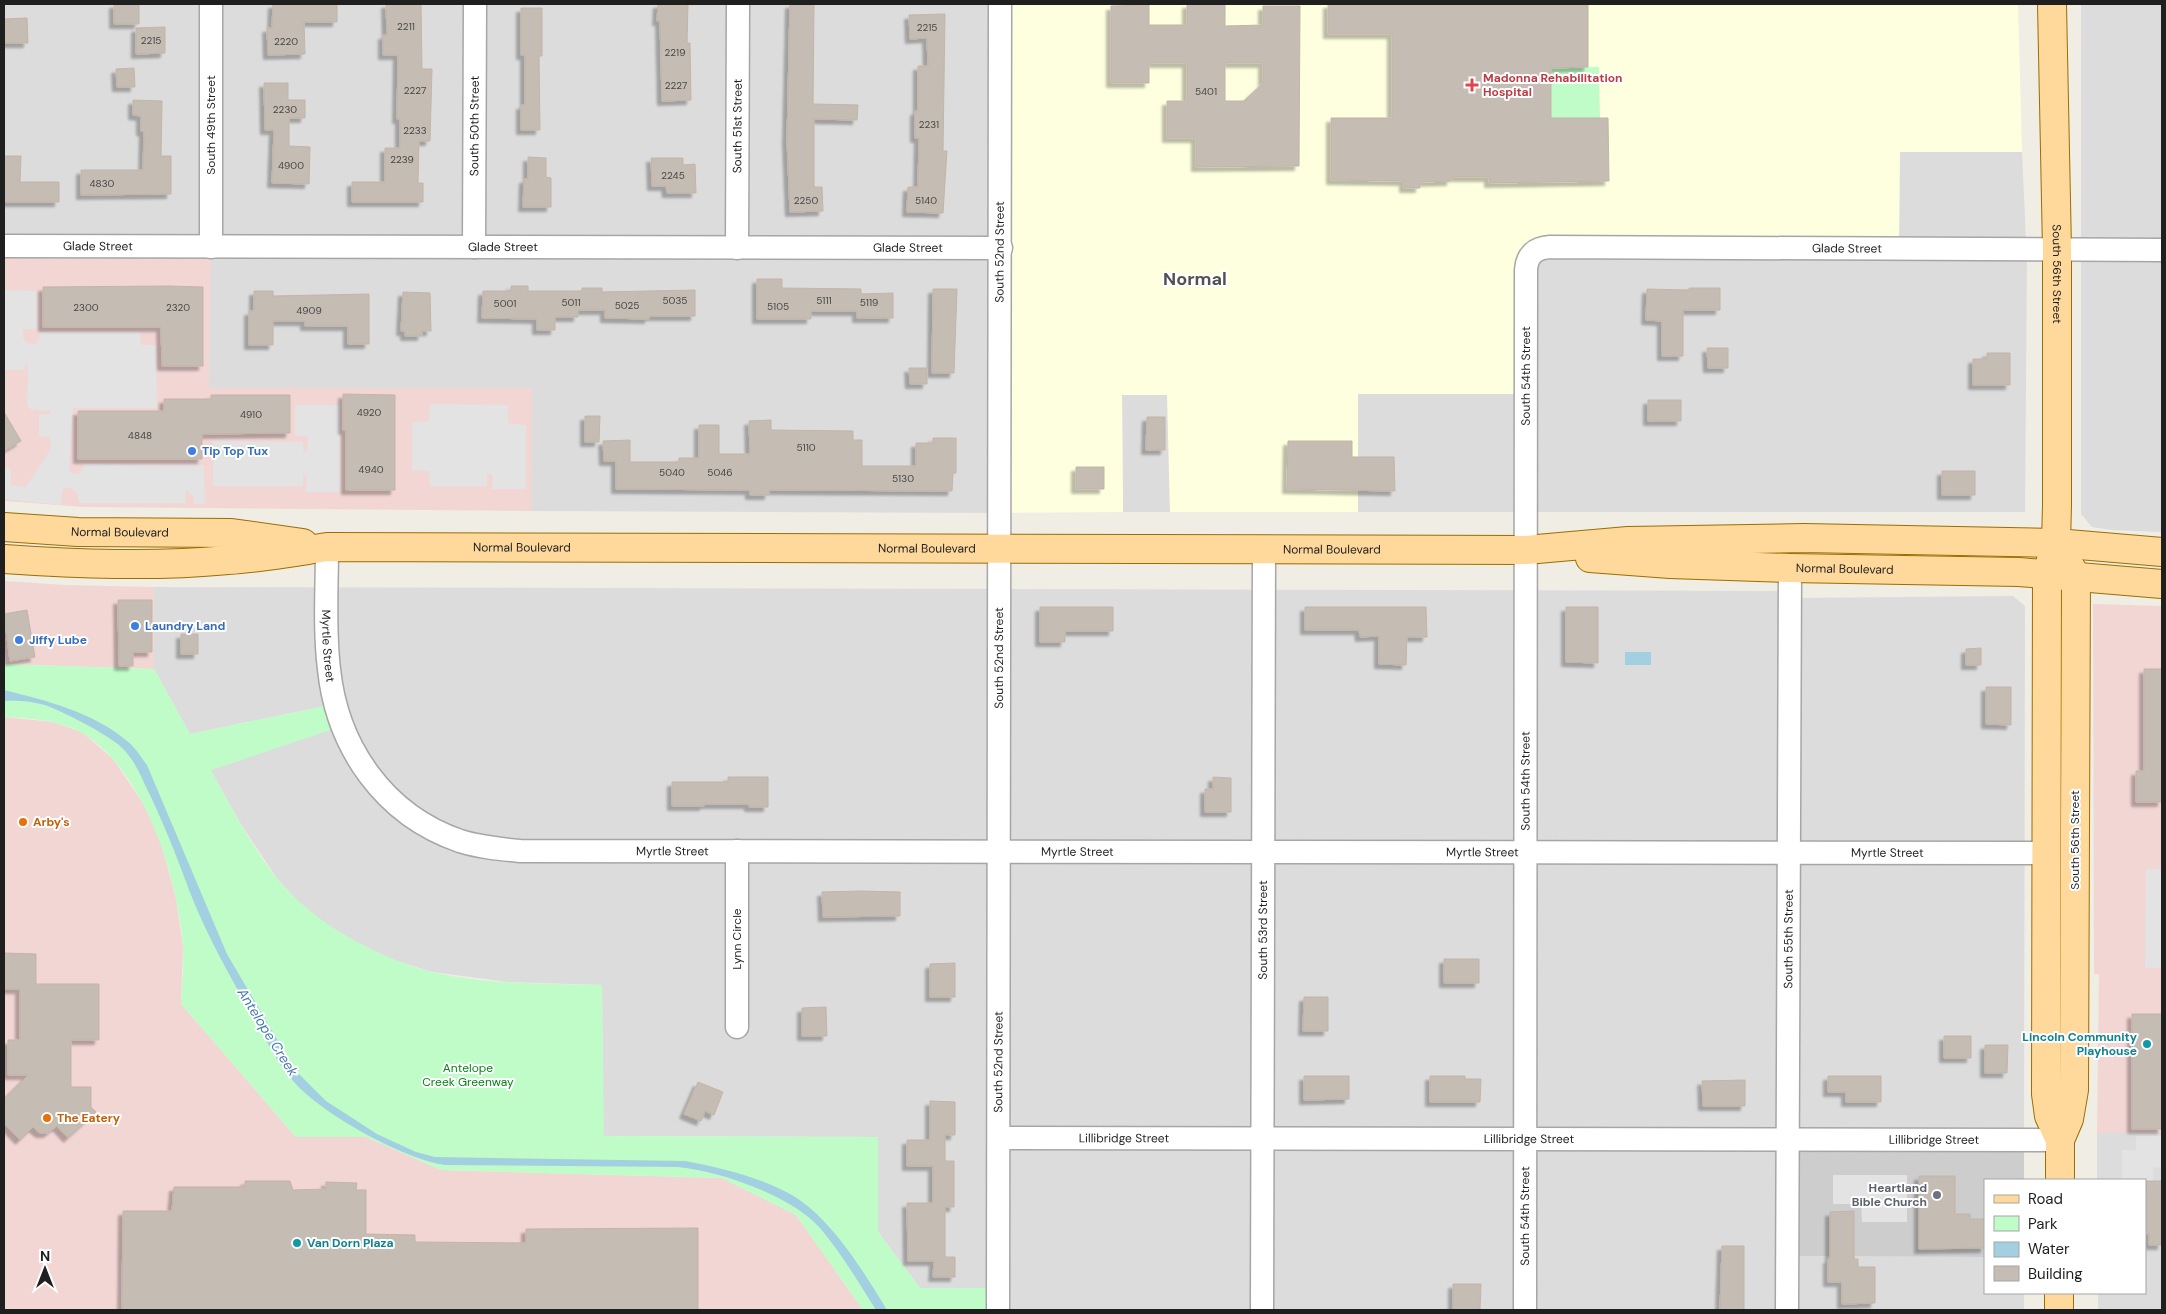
<svg xmlns="http://www.w3.org/2000/svg" width="2166" height="1314" font-family="'DM Sans',sans-serif">
<style>
.residential{fill:#dddcdc}
.commercial{fill:#f2d6d4}
.education{fill:#feffdf}
.religious{fill:#cdcdcd}
.park{fill:#c0fcc8}
.parking{fill:#e3e3e3}
.water{fill:#a3d0e0}
.building{fill:#c5bcb4;stroke:#c3b4a6;fill-rule:evenodd;filter:url(#shadow)}
.lines{fill:none;stroke-linecap:round;stroke-linejoin:round}
.minor-casing{stroke:#a6a6a6;stroke-width:25}
.major-casing{stroke:#9a6e00;stroke-width:30}
.minor{stroke:#fff;stroke-width:22}
.major{stroke:#ffd89b;stroke-width:28}
.health-dot{fill:#e0444e;stroke:#fff;stroke-width:2}
.shop-dot{fill:#3f7fe0;stroke:#fff;stroke-width:2}
.food-dot{fill:#e8710a;stroke:#fff;stroke-width:2}
.culture-dot{fill:#0f9aa8;stroke:#fff;stroke-width:2}
.worship-dot{fill:#6b7280;stroke:#fff;stroke-width:2}
.labels{text-anchor:middle;dominant-baseline:central;stroke-width:4;stroke-linejoin:round;paint-order:stroke}
.number-label{font-size:10px;fill:#484644}
.health-label{font-size:12px;font-weight:bold;fill:#be3a42;stroke:#fff;text-anchor:start}
.street-label{font-size:12px;fill:#1f1f1f;stroke:#fff}
.shop-label{font-size:12px;font-weight:bold;fill:#366cbe;stroke:#fff;text-anchor:start}
.food-label{font-size:12px;font-weight:bold;fill:#c56008;stroke:#fff;text-anchor:start}
.culture-label{font-size:12px;font-weight:bold;fill:#0d838f;stroke:#fff;text-anchor:end}
.park-label{font-size:12px;fill:#068416;stroke:#fff}
.worship-label{font-size:12px;font-weight:bold;fill:#5b616d;stroke:#fff;text-anchor:end}
.water-label{font-size:14px;font-style:italic;fill:#4679b4;stroke:#fff}
.district-label{font-size:18px;font-weight:bold;fill:#525252;stroke:#fff}
</style>
<defs>
<filter id="shadow"><feDropShadow dx="-4.5" dy="4.5" stdDeviation="1" flood-color="#0004"/></filter>
</defs>
<rect width="100%" height="100%" fill="#f0ede5"/>
<path class="residential" d="M4,4H1000L999,513L531,511V388H208L4,246Z
M2081,4H2162V532L2112,530L2092,527L2081,514Z
M1899,152H2022L2027,262L2025,512H1358V394H1526L1528,258L1899,249Z
M1122,395H1168L1170,512H1123Z
M154,587L1790,591L1791,598L2013,596L2025,606L2024,1140L1788,1256L1985,1257V1293H2024V1310H998L997,1288H920L878,1232V1137L603,1136L602,985L508,982L432,972L391,959L358,943L326,924L300,903L278,880L242,826L210,770L341,726L335,704L190,734L154,669Z
M2097,1133H2162V1310H2098V1293H2145V1180H2097Z"/>
<path class="commercial" d="M4,246L211,247L209,388H532L531,511L84,507L4,501Z
M4,581L65,585L154,587V669L4,664Z
M2093,604L2162,606V1133H2097L2099,974H2094Z
M4,717L53,722L82,732L113,759L143,803L161,843L176,899L183,947L181,1004L296,1137H366L441,1170L722,1178L796,1215L863,1310H4Z"/>
<path class="education" d="M1000,4H2018L2022,152H1900L1899,249L1537,250L1526,394H1358V512H1170L1167,395H1122L1123,512L999,513Z"/>
<path class="religious" d="M1788,1139L2024,1140V1180H1985V1257L1788,1256Z"/>
<path class="park" d="M1599,67L1600,118H1551V68Z
M4,664L154,669L190,734L335,704L342,726L211,770C231,807 251,846 278,880C298,903 322,922 348,937C375,952 403,965 432,972C487,985 546,983 602,985L604,1136L878,1137V1232L920,1288H998V1310H863L796,1215L722,1178L441,1170L366,1137H296L181,1004C182,985 184,966 183,947C178,878 145,770 82,733C60,720 29,718 4,717Z"/>
<path class="parking" d="M4,290L37,291V329H23V338L27,343L35,345L39,341L40,332H140L141,345H156L157,408H73L69,470L73,474H79L85,464L204,465L205,504H194V498L187,490L185,493L186,503H80L76,492L69,487L64,488L62,492L61,505L4,499V468L11,469V485L26,487L51,449L50,437L39,436V414H50L51,411L31,410L27,405L28,365H26L23,370H4Z
M430,404L508,405V422L512,424L526,425V489H492L493,477L490,473L487,475V486H430L429,471L412,470V422L429,421Z
M295,405H340V492H306V476L304,475H303V486H213V441L303,442V451H307L308,437L295,435Z
M2146,869H2162V968H2145Z
M2136,1136H2162V1167L2153,1168V1182L2122,1180V1150H2136Z
M1833,1175H1907V1222H1862L1861,1204H1833Z"/>
<path class="water" d="M1625,652H1651V665H1625Z
M4,690C45,700 95,713 127,741C135,747 141,757 147,765L227,954L295,1070L326,1101L377,1134L416,1152L435,1157L686,1161C721,1168 760,1177 792,1195C831,1218 864,1272 887,1310H876C859,1283 841,1253 820,1228C792,1196 720,1171 678,1167L445,1165C403,1159 322,1114 294,1082C278,1064 266,1040 254,1018C230,977 206,934 189,890C176,854 162,819 145,785C139,771 132,757 121,747C109,735 62,711 45,705C31,701 18,700 4,701Z"/>
<path class="building" d="M114,4H139V24H114Z
M273,4H337V22H304L305,54L268,55L267,28H272Z
M386,4H421L422,69H432L430,141H419L418,183H423V202H352V182H385V148H400V119H397L398,55H383V35H387Z
M658,4H688L687,43H690L691,100L662,101L660,21H657Z
M790,4H814L813,104L858,105L857,120L814,119V187H822L823,211L790,212L787,140Z
M1187,4H1225V26L1263,25V6H1300L1299,166L1196,167V138H1167V101H1187V63H1149V83H1111V6L1149,5V25H1187ZM1225,63H1263V83L1244,101H1225Z
M1328,4H1588V67L1551,68V118H1608L1609,181L1489,183V177H1451V181L1420,182V188H1404V181L1331,180V118H1392V34H1328Z
M521,8H542V56H539L540,130H521V105H525V55H521Z
M945,14L943,151H947L943,213L907,212L908,187H918L919,138H915V111H918V66H928L927,38L910,39L909,15Z
M27,18L28,43H4V19Z
M165,27V53L136,54V28Z
M134,68L135,87H117L116,69Z
M264,83H288V100H305V118H289V146L310,147L309,184L272,183L274,130H265Z
M133,100L162,101L161,156H171V194L81,195V170H143L144,132L141,131V116L133,115Z
M4,156H21L20,182H59V202H4Z
M528,157L546,158V177L551,178V207H523L524,179H528Z
M651,158H683V165L695,164L696,193H667L666,186H652Z
M757,279H782V288L861,289V294L893,293V318H857V311H811V319H757Z
M169,286L203,287V366H162L161,327H43V287Z
M511,286H528V291H582V288H602V292L695,290V316H649V319L605,318V310H578V317H555V330H537V319L482,318L483,291H511Z
M1689,288H1720V310H1683V356H1662V321L1646,320L1647,289L1689,290Z
M933,289H957L954,373H932Z
M254,291H273V296L369,294V344H348V326H305V321H273V345H249V311H254Z
M403,292L430,293L431,331H422V336H405V331H401Z
M1707,348H1728V368H1708Z
M1987,353H2010V385H1973V359H1987Z
M909,368H927V384H910Z
M343,394L395,395V490H346V430H343Z
M211,395H290V433L202,434V459H78V411H164V399H211Z
M1648,400H1681V421H1648Z
M4,412L21,441L4,451Z
M585,416H600L599,442H585Z
M1147,417H1165V450H1146Z
M771,420V430L853,431V440H862V466H916V443H933V438H956V473H953L952,491L785,490H769V495H750V490L616,489V461H604L603,441L630,440V462H679V458H699V425H719V454H750L749,421Z
M1288,441H1352V457H1394L1395,491L1287,489Z
M1076,467H1104V489H1076Z
M1942,471H1975V495H1942Z
M118,600H152V652H133V666H119Z
M1040,607H1113V631H1065V642H1040Z
M1305,607H1426L1427,637H1407L1406,665L1379,664V636L1360,637L1359,630H1305Z
M1566,607H1598V663L1566,662Z
M27,610L35,657L10,661L4,614Z
M181,634H198V654H181Z
M1981,648V665H1966V649Z
M2144,669H2162V802H2136V771H2144Z
M1986,687H2011V725L1986,724Z
M728,777H768V807H749V804H704V806H672V782H728Z
M1213,777L1231,778V812H1205V789H1213Z
M861,891L900,892V916L823,917L822,892Z
M4,953L36,954V984H99V1040H71V1087H91V1107L96,1112L68,1138L57,1126L48,1133H40L33,1127L20,1140L4,1123V1099L28,1075H8V1040H20V989H4Z
M1444,959H1479V983H1444Z
M955,963V997H930V964Z
M1304,997H1328V1031H1303Z
M826,1007L827,1036H802V1008Z
M2132,1014H2162V1129H2132Z
M1944,1036H1971V1058H1944Z
M1985,1045H2008L2007,1073H1985Z
M1304,1076H1349V1099L1304,1100Z
M1430,1076H1465V1079H1481L1480,1102H1430Z
M1828,1076H1881V1102H1846V1092H1828Z
M1745,1080V1106H1703L1702,1081Z
M698,1082L723,1092L714,1115L705,1111L701,1121L684,1114Z
M930,1101L955,1102V1135H945V1161H954V1207H945V1257H955V1277H933L934,1261H908L907,1203H933V1166H907V1140H930Z
M1919,1176H1955V1214H1970V1219H1985V1248L1919,1249Z
M245,1181H290L293,1190L326,1189V1182L357,1183L356,1190H366V1234L415,1235V1242L526,1243V1229L698,1228V1310H122L123,1211H172L174,1187H245Z
M2146,1181H2162V1245H2149V1234H2145Z
M1854,1211V1259H1858V1267H1875V1303L1842,1304V1282H1828V1259H1830V1212Z
M1722,1246H1744V1310H1720Z
M1453,1284H1481L1480,1310H1453Z"/>
<g class="lines">
<g class="minor-casing">
<g id="minor">
<path id="s1" d="M4,246L1001,248"/>
<path d="M211,247V4"/>
<path id="s2" d="M474,247L475,4"/>
<path id="s3" d="M737,248L738,4"/>
<path id="s4" d="M327,547C327,587 324,629 329,669C337,747 384,815 460,841C479,847 499,849 520,851L2047,853"/>
<path d="M737,851V1027"/>
<path id="s5" d="M999,1138L2060,1140"/>
<path id="s6" d="M998,1310L1000,4"/>
<path id="s7" d="M1262,1310L1264,549"/>
<path id="s8" d="M1525,1310L1526,270C1527,255 1535,248 1550,247L2162,250"/>
<path id="s9" d="M1787,1310L1790,568"/>
</g>
</g>
<g class="major-casing">
<g id="major">
<path id="s10" d="M2052,4L2057,250V505L2056,543L2047,574L2046,1094L2049,1116L2060,1140"/>
<path id="s11" d="M4,527L78,532L232,533L303,543"/>
<path d="M2056,543L2076,576L2074,1090L2069,1119L2060,1140V1180"/>
<path id="s12" d="M1590,558L1670,564L1790,568L2019,572L2162,584"/>
<path id="s13" d="M4,559C78,564 154,567 228,560C261,558 294,552 327,547L1526,550L1628,541L1804,538L2056,543L2162,552"/>
<path d="M2059,1310V1293"/>
</g>
</g>
<use href="#minor" class="minor"/>
<use href="#major" class="major"/>
</g>
<path class="health-dot" d="M1469.5 77.5h5v5h5v5h-5v5h-5v-5h-5v-5h5z"/>
<g class="shop-dot">
<circle cx="192" cy="451" r="5"/>
<circle cx="135" cy="626" r="5"/>
<circle cx="19" cy="640" r="5"/>
</g>
<g class="food-dot">
<circle cx="23" cy="822" r="5"/>
<circle cx="47" cy="1118" r="5"/>
</g>
<g class="culture-dot">
<circle cx="2147" cy="1044" r="5"/>
<circle cx="297" cy="1243" r="5"/>
</g>
<circle class="worship-dot" cx="1937" cy="1195" r="5"/>
<g class="labels">
<g class="number-label">
<text x="406" y="26">2211</text>
<text x="927" y="27">2215</text>
<text x="151" y="40">2215</text>
<text x="286" y="41">2220</text>
<text x="675" y="52">2219</text>
<text x="676" y="85">2227</text>
<text x="415" y="90">2227</text>
<text x="1206" y="91">5401</text>
<text x="285" y="109">2230</text>
<text x="929" y="124">2231</text>
<text x="415" y="130">2233</text>
<text x="402" y="159">2239</text>
<text x="291" y="165">4900</text>
<text x="673" y="175">2245</text>
<text x="102" y="183">4830</text>
<text x="806" y="200">2250</text>
<text x="926" y="200">5140</text>
<text x="675" y="300">5035</text>
<text x="824" y="300">5111</text>
<text x="571" y="302">5011</text>
<text x="869" y="302">5119</text>
<text x="505" y="303">5001</text>
<text x="627" y="305">5025</text>
<text x="778" y="306">5105</text>
<text x="86" y="307">2300</text>
<text x="178" y="307">2320</text>
<text x="309" y="310">4909</text>
<text x="369" y="412">4920</text>
<text x="251" y="414">4910</text>
<text x="140" y="435">4848</text>
<text x="806" y="447">5110</text>
<text x="371" y="469">4940</text>
<text x="672" y="472">5040</text>
<text x="720" y="472">5046</text>
<text x="903" y="478">5130</text>
</g>
<g class="health-label">
<text x="1483" y="78">Madonna Rehabilitation<tspan x="1483" dy="14">Hospital</tspan></text>
</g>
<g class="street-label">
<text transform="translate(211 125) rotate(-90)">South 49th Street</text>
<text stroke="none"><textPath href="#s2" startOffset="121">South 50th Street</textPath></text>
<text stroke="none"><textPath href="#s3" startOffset="122">South 51st Street</textPath></text>
<text stroke="none"><textPath href="#s1" startOffset="94">Glade Street</textPath></text>
<text stroke="none"><textPath href="#s1" startOffset="499">Glade Street</textPath></text>
<text stroke="none"><textPath href="#s1" startOffset="904">Glade Street</textPath></text>
<text stroke="none"><textPath href="#s8" startOffset="1374">Glade Street</textPath></text>
<text stroke="none"><textPath href="#s6" startOffset="1058">South 52nd Street</textPath></text>
<text stroke="none"><textPath href="#s10" startOffset="270">South 56th Street</textPath></text>
<text stroke="none"><textPath href="#s8" startOffset="934">South 54th Street</textPath></text>
<text stroke="none"><textPath href="#s11" startOffset="116">Normal Boulevard</textPath></text>
<text stroke="none"><textPath href="#s13" startOffset="519">Normal Boulevard</textPath></text>
<text stroke="none"><textPath href="#s13" startOffset="924">Normal Boulevard</textPath></text>
<text stroke="none"><textPath href="#s13" startOffset="1329">Normal Boulevard</textPath></text>
<text stroke="none"><textPath href="#s12" startOffset="255">Normal Boulevard</textPath></text>
<text stroke="none"><textPath href="#s4" startOffset="99">Myrtle Street</textPath></text>
<text stroke="none"><textPath href="#s6" startOffset="652">South 52nd Street</textPath></text>
<text stroke="none"><textPath href="#s8" startOffset="529">South 54th Street</textPath></text>
<text transform="translate(2075 840) rotate(-90)">South 56th Street</text>
<text stroke="none"><textPath href="#s4" startOffset="564">Myrtle Street</textPath></text>
<text stroke="none"><textPath href="#s4" startOffset="969">Myrtle Street</textPath></text>
<text stroke="none"><textPath href="#s4" startOffset="1374">Myrtle Street</textPath></text>
<text stroke="none"><textPath href="#s4" startOffset="1779">Myrtle Street</textPath></text>
<text stroke="none"><textPath href="#s7" startOffset="380">South 53rd Street</textPath></text>
<text transform="translate(737 939) rotate(-90)">Lynn Circle</text>
<text stroke="none"><textPath href="#s9" startOffset="371">South 55th Street</textPath></text>
<text stroke="none"><textPath href="#s6" startOffset="248">South 52nd Street</textPath></text>
<text stroke="none"><textPath href="#s5" startOffset="125">Lillibridge Street</textPath></text>
<text stroke="none"><textPath href="#s5" startOffset="530">Lillibridge Street</textPath></text>
<text stroke="none"><textPath href="#s5" startOffset="935">Lillibridge Street</textPath></text>
<text stroke="none"><textPath href="#s8" startOffset="94">South 54th Street</textPath></text>
</g>
<g class="shop-label">
<text x="202" y="451">Tip Top Tux</text>
<text x="145" y="626">Laundry Land</text>
<text x="29" y="640">Jiffy Lube</text>
</g>
<g class="food-label">
<text x="33" y="822">Arby's</text>
<text x="57" y="1118">The Eatery</text>
</g>
<g class="culture-label">
<text x="2137" y="1037">Lincoln Community<tspan x="2137" dy="14">Playhouse</tspan></text>
<text x="307" y="1243" text-anchor="start">Van Dorn Plaza</text>
</g>
<g class="park-label">
<text x="468" y="1068">Antelope<tspan x="468" dy="14">Creek Greenway</tspan></text>
</g>
<g class="worship-label">
<text x="1927" y="1188">Heartland<tspan x="1927" dy="14">Bible Church</tspan></text>
</g>
<g class="water-label">
<text transform="translate(268 1032) rotate(58)">Antelope Creek</text>
</g>
<g class="district-label">
<text x="1195" y="279">Normal</text>
</g>
</g>
<rect width="2166" height="1314" fill="none" stroke="#1f1f1f" stroke-width="10"/>
<rect x="1984" y="1179" width="162" height="115" fill="#ffffff" stroke="#a5a5a5"/>
<rect x="1994" y="1195" width="25" height="8" fill="#ffd89b" stroke="#a5a5a5"/>
<text x="2028" y="1204" font-size="15" fill="#1f1f1f">Road</text>
<rect x="1994" y="1216" width="25" height="15" fill="#c0fcc8" stroke="#a5a5a5"/>
<text x="2028" y="1229" font-size="15" fill="#1f1f1f">Park</text>
<rect x="1994" y="1242" width="25" height="15" fill="#a3d0e0" stroke="#a5a5a5"/>
<text x="2028" y="1254" font-size="15" fill="#1f1f1f">Water</text>
<rect x="1994" y="1266" width="25" height="15" fill="#c5bcb4" stroke="#a5a5a5"/>
<text x="2028" y="1279" font-size="15" fill="#1f1f1f">Building</text>
<g transform="translate(45 1269)" stroke="#ffffff" stroke-width="4" paint-order="stroke">
<path d="M0-4L9 19L0 12L-9 19Z" fill="#1f1f1f"/>
<text y="-8" font-size="14" font-weight="bold" text-anchor="middle" fill="#1f1f1f">N</text>
</g>
</svg>
